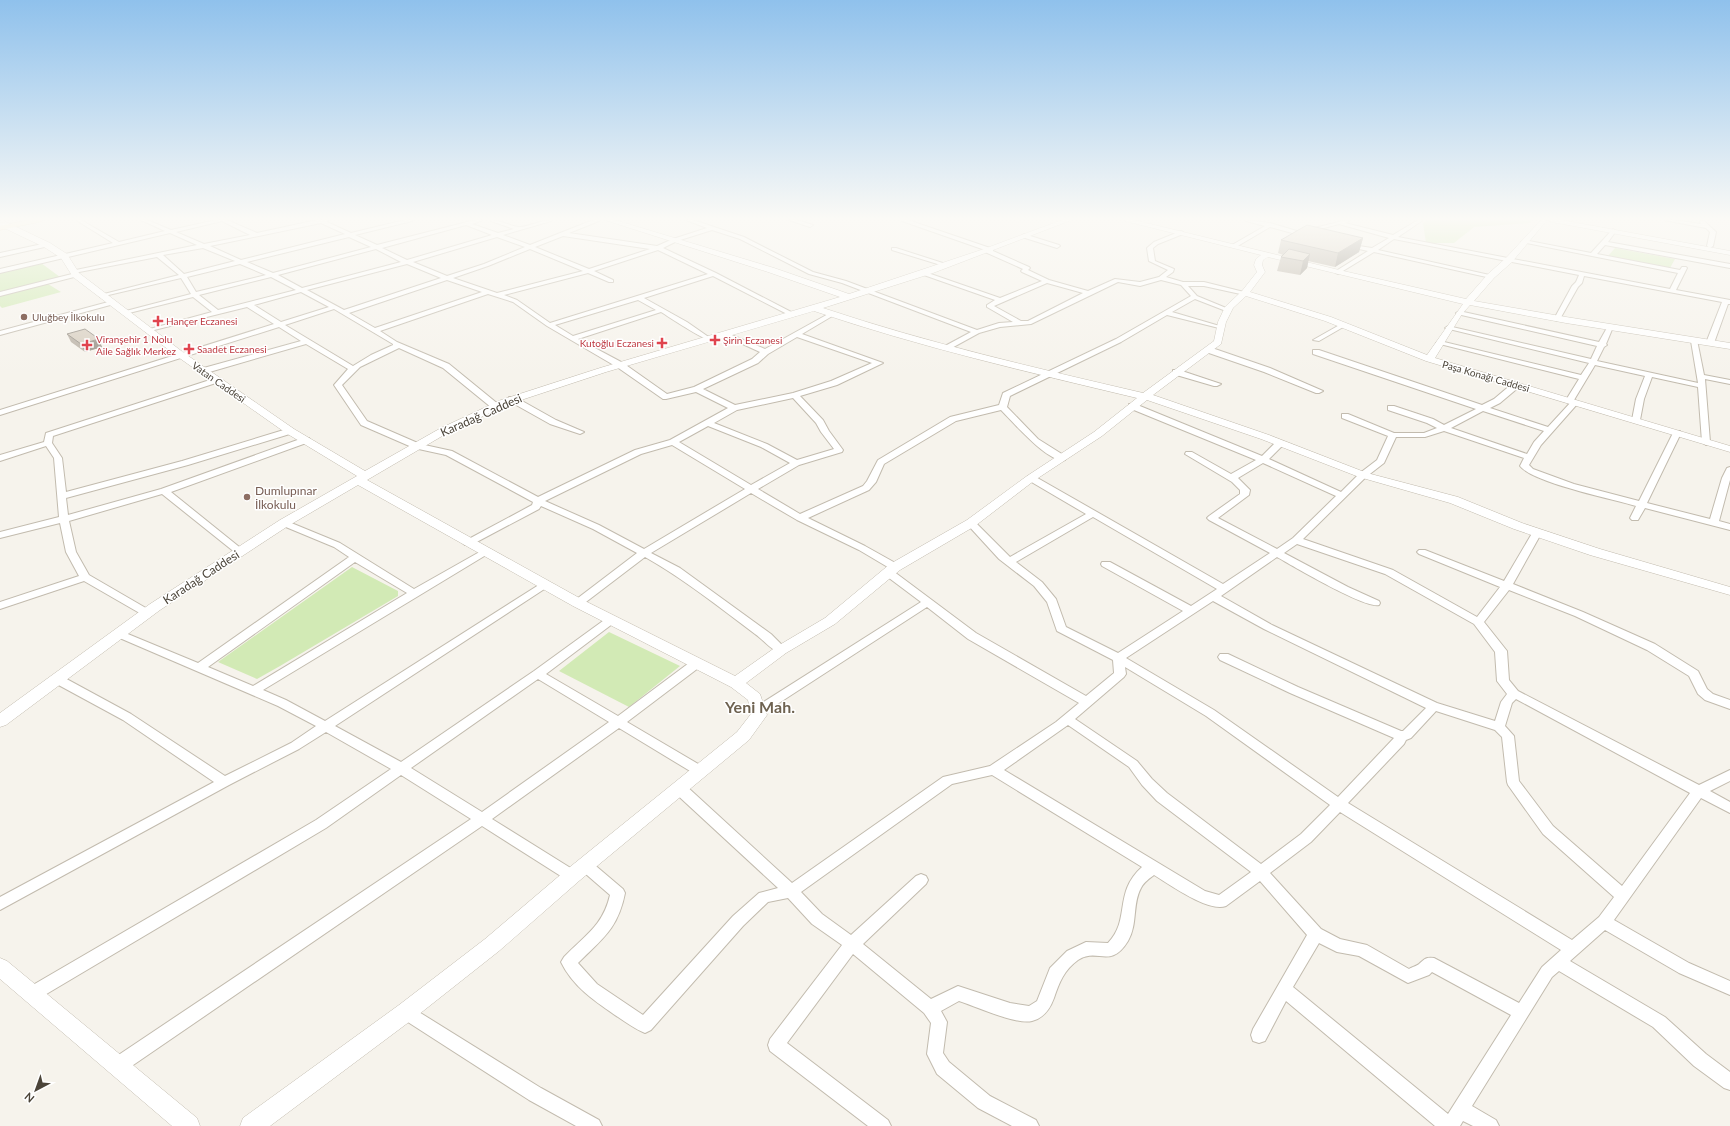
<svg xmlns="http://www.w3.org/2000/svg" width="1730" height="1126" font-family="Lato,sans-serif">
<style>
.green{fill:#d2eab5}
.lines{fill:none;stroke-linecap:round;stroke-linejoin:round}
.minor-casing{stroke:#c2bbae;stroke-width:2}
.tertiary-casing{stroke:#c2bbae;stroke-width:1}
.secondary-casing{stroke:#d6c79b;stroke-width:1}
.minor{fill:#fff;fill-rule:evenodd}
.tertiary{fill:#fff;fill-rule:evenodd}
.secondary{fill:#fff3cd;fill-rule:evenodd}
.wall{fill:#bab2a6}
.shaded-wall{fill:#979187}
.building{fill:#d8cfc1;stroke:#979187}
.education-dot{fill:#8d6e63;stroke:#fff;stroke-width:1.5}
.health-dot{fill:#e0444e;stroke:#fff;stroke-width:1.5}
.labels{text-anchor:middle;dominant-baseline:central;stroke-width:3;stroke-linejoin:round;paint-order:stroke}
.far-education-label{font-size:10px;fill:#785e54;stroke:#fff;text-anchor:start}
.far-health-label{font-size:10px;fill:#be3a42;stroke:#fff;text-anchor:start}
.far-street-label{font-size:10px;fill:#4b4439;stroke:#fff}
.street-label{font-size:12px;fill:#4b4439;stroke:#fff}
.education-label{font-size:12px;fill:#785e54;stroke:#fff;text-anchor:start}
.district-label{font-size:16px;font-weight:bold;fill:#6e6250;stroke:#fff}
</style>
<rect width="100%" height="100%" fill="#f6f3ec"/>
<path class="green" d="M1428,220H1532L1530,223L1474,227L1454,243H1426L1423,223Z
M1615,248L1675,259L1670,268L1608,256Z
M41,263L60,277L0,292V272Z
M48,284L61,292L2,308L0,306V296Z
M352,567L398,591V596L280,666L257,679L218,662Z
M609,632L680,666L629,707L559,671Z"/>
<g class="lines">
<g class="minor-casing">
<path id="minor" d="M76,220H81L119,242L165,231L141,220H147L171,230L216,220H227L257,233L317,220H329L327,222L351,233L405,220H412V221L355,235L377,245L475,220H483L472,224L498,233L514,229L491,221V220C501,220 511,227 521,227C531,226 541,220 551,220V221L503,235L530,245L593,220H599V221L569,233L657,246L673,239L707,228L686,220H693L744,237L813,272L846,281L977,330L999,323L1013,322L987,307V305L995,300L921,274V272H925L1000,298L1042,281L1022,272L1021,271L1023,269L985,252V250L902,221V220H908L993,249V251L1029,267L1030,268L1028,270L1049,280L1088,291L1115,279L1140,282L1159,277L1168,270L1149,261L1147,248L1154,242L1181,231L1183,232V234L1158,244L1153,248L1155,261L1174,269L1173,272L1166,277L1183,282H1204L1248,293L1245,295L1204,286H1188L1197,296L1231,310L1226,311L1195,299L1172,312L1223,327V329L1167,315L1121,342L1010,396L1007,407L1038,439L1065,456L1066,458L1065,460C1049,464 1012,421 1001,410L956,421L884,464L876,482L869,490L808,518L865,546L899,565L900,567L899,569H891L859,550L797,520L751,493L651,553L680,568L771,634L787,650L785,653C775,655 764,640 755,634C719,607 684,579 645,557L582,605H574L573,603L574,601L637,553L593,529L541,506L539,509L471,545H465L463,543L465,541L532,505L533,502L446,455L414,448L361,425L334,385L348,369L306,344L206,373H200L199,371L200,369L301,341L279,327L0,415V410L274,324L247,307L146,332V330L212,312L193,297L125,314L122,312L191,294L181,278L100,297V295L179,275L157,257L74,273L71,271L197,245L170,233L0,273V269L113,243ZM222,221L250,235L204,244L176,232ZM321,223L345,234L241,260L210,246ZM466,225L492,235L407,260L382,248ZM712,230L740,239L809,274L842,283L971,332L945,346L944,348L948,350L979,333L1000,327L1031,324L1118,282L1140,286L1161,280L1181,285L1191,296L1116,339L1003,393L999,405L950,417L878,460L867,481L863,486L800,514L758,489L799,465L842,452L843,450L829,431L823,420L800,396L837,385L883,363L802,334L834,315V313H830L765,349L727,333H723V335L760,352L752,359L694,387L667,394L623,363L578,339L661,312C669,317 705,341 710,340V338L687,322L644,298L713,276L791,316H795V314L716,273L663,248L677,241ZM563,236L650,249L589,269L535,247ZM349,237L371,247L273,273L247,262ZM497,237L525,247L484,264L447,276L413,262ZM203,248L235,261L184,274L163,255ZM376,249L401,262L302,288L278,275ZM530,249L583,271L497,293L453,278L488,266ZM658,250L708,274L550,323L517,300L504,295L588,273L609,282H613V280L594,271ZM240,264L266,275L196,292L187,277ZM407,264L441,278L344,310L307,290ZM271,277L296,290L218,310L199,295ZM447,280L482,292L375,328L349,313ZM1047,283L1083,293L1028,321H1021L994,306ZM301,292L329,307L281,322L254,305ZM488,294L513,302L547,326L617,367L663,399H666L696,392L728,408L670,440L635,450L538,497L452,451L420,444L367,421L342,385L360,367L399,348L443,368L492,408H498V404L449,364L397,342L380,331ZM638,300L656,310L573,336L555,325ZM334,309L393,344V345L371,355L353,366L285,325ZM797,337L872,363L831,381L793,393L735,405L703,389L758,363L768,354ZM793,398L816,423L821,432L834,449L797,460L767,444L714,423L737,410ZM708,426L761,447L790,463L751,485L679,442ZM672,445L745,489L644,549L599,525L545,501L641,454Z
M789,220H797L813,225L810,227Z
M1246,220L1270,223L1310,235L1307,237L1270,227L1236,247H1232V245L1265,226L1246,221Z
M1347,220L1349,221L1345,223L1393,235L1418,220H1423L1398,237L1670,289L1678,273L1521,242L1524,240L1591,253L1613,229L1616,231L1608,242L1730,264V268L1605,245L1597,254L1680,270L1682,267H1686L1687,268L1676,290L1730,300V304H1728L1714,343L1710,345L1706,343L1722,302L1584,276L1582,283L1578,287L1560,319L1557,321L1554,319L1572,286L1576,282L1579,275L1394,239L1378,250L1494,276L1491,278L1374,252L1338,274L1336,273V271L1368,251L1346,246V244L1372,248L1389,238L1339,224L1305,233L1302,231Z
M1664,220H1674L1701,224L1700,221H1704L1716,232L1713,246L1710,248L1707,246L1710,232L1706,228Z
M1024,234L1059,245L1060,246L1057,248L1022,237L1021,236Z
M47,243L49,244V246L0,257V253Z
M892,248H896L949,265L944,266L892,250Z
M76,273L79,275L78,276L0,296V292Z
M112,301L115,303L114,304L0,335V331Z
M1459,311L1599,342L1608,326H1612L1613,327L1606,344L1607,345L1604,347L1597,361L1698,383L1691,341L1697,340L1704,375L1730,380V384L1705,379L1710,442L1706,445L1702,442L1698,387L1652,377L1644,399L1640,420L1636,422L1632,420L1636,399L1645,376L1595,365L1574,400L1579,402L1541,445L1529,465L1533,469L1574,484L1639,501L1673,433L1677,431H1680L1681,433L1647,503L1710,519L1722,478L1727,468L1730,467V480L1719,521L1730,524V530L1645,508L1638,520H1632L1630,518L1636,506C1613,499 1533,483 1520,466L1524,458L1444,431L1425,437H1396L1384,463L1366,477L1303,539L1393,570L1477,617L1500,587L1419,554L1417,552L1419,550H1425L1504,581L1534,530H1540L1542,532L1513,584L1583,612L1655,644L1698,671L1707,689L1713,694L1730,700V709L1705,700L1698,694L1689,676L1647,650L1575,616L1509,590L1484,622L1507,651L1509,680L1518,691L1699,785L1730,770V781L1710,791L1730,802V813L1701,798L1614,920L1689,963L1730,981V995L1679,973L1605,930L1570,961L1665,1017L1706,1054L1730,1072V1090L1724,1088L1694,1066L1653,1027L1559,971L1552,977L1472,1106L1496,1120L1499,1126H1473L1463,1121L1460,1126H1435L1286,1001L1265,1041L1259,1043L1253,1041L1251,1035L1253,1029L1307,935L1260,881L1226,906C1209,913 1169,884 1154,875C1150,878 1144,882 1141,888C1132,904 1138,924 1128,941C1110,970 1098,947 1078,960C1064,970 1059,983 1054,998C1050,1009 1044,1018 1032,1021C1016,1025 975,1006 959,1001L941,1011L947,1022L943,1053L949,1062L990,1096L1036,1120L1039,1126H1012L978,1108L937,1074L927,1054L931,1023L924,1013L853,954L787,1043L888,1120L891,1126H868L770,1051L768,1045L770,1039L842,945L812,924L788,898L768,902L743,926L651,1030L645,1033C635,1029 627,1023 618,1017C596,1002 573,987 561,962L564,957C584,936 603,926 610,895L580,869L578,865L580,861L585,859L590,861L623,889L625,893C618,929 602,939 578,963L597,984L643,1015L733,916L759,893L778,888L674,792L672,788L674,784L679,783L684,784L792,883L943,777L990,766L1056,722L1079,703L968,639L927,607L762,714L758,715L754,714L752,711L754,708L921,602L885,575L884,573L885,571H893L976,633L1086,696L1114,673L1113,660L1057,631L1047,602L1034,586L999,559L966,523L971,520L974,521L1010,557L1086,514L1028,480L1027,478L1028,476H1034L1223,584L1270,553L1209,520L1207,518L1209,516L1240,494V490L1232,482L1185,454L1186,452H1192L1231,474L1256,460L1129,408V404H1135L1262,456L1277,441H1283L1284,443L1283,445L1269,459L1341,492L1360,473L1377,460L1388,436L1342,418V414H1348L1394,433H1424L1437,428L1427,423L1388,410V406H1394L1433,419L1444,425L1476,409L1313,354V350H1319L1482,405L1494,399L1513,383H1519V387L1500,403L1490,408L1548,427L1571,402L1566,400L1579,379L1436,343L1440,341L1581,375L1589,363L1445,328L1448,326L1591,359L1597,346L1457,314L1456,313ZM1483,411L1544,431L1534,442L1527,454L1451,428ZM1263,463L1336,496L1293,538L1277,549L1218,518L1249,495L1250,490L1238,478ZM1093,517L1217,589L1191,606L1110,562H1102L1101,564L1102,566L1183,611L1118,653L1066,627L1056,599L1042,582L1016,562ZM1297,544L1385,574L1474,624L1495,652L1497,681L1507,694L1501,702L1495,721L1437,703L1272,625L1221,596L1277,557C1293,566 1365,609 1379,605L1380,603L1379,601L1348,587L1284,553ZM1213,601L1264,629L1426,708L1403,731H1401L1298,687L1228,654H1220L1218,657L1220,660L1290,693L1394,738L1338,797L1214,710L1126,658ZM1125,667L1206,716L1330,805L1301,834L1261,864L1167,793L1152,779L1137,761L1075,719L1124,677L1126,674ZM1516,699L1690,793L1622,886L1553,826L1519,781L1514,736L1505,726L1512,703ZM1436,711L1495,730L1502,737L1507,782L1508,785L1543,834L1614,897L1599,917L1572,940L1348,803L1404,744L1406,740L1411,738ZM1068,725L1129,767L1142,785L1157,801L1251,872L1219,895L1205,891L1004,770ZM992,775L1142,867C1113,893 1131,919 1108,943L1086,942L1067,951L1050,968L1037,1001L1029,1006L1010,1003L958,986L931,999L863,944L926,884L928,880L926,876L921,874L916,876L851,935L822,914L801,892L952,784ZM1340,812L1561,950L1542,967L1519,1003L1434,958C1425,957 1425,959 1419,964C1417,966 1412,967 1409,969L1367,945L1340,939L1321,929L1270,873L1311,842ZM1319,943L1337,952L1359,956L1408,983L1429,975L1432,972L1511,1015L1448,1114L1293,987Z
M1343,323L1346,325L1345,326L1319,341L1313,340Z
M1206,348H1212L1270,368L1323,391L1319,393H1316L1264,372L1206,352Z
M1173,370H1179L1221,384L1217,386H1214L1173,374Z
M216,378L220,380L219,382L53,436L52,443L62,458L66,492L182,461L287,429H290L294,431L293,433L188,465L66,498L68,515L161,489L303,438H309L310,440L309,442L171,492L243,550L245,552L243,554H237L162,494L69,521L76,552L89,575L151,611L152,613L151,615H143L84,581L0,609V602L79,576L66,552L60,523L0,538V532L59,517L54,458L46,446L0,461V455L44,442L46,433Z
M509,397H515L556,420L584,432L580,434L550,424L509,401Z
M284,520L340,543L414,589L483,550H489L491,552L263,690L286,700L325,721L545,581L549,582L550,584L549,586L335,726L401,762L534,671L607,618L611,617L616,620L615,622L546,674L618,716L693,660H701L703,663L701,666L627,722L705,768L706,771L705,774L700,776L695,774L619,728L492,819L577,872L579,876L577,880L572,882L567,880L482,826L123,1072L117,1074L111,1072L109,1066L111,1060L471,819L401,775L326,828L38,999L32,1001L26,999L24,994L26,989L316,820L391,769L326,732L299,749L229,785L0,910V897L214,782L123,720L53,682L51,679L53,676H61L131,714L225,776L291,743L316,726L278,706L115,636L114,634L115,632H123L198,663L349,557L334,547L281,525L279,523ZM355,562L407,593L253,686L208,667ZM538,679L609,722L482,812L411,768Z
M406,1004L541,1088L599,1120L602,1126H576L529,1100L400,1017L398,1012L400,1007Z"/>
</g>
<g class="tertiary-casing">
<path id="tertiary" d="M605,220H615L774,268L849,294L984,249L1062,220H1070L1069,221L933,273L823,308C928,343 1035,368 1143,393L1214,341L1218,322L1225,307L1242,291L1257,272L1254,265L1256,259L1261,255L1125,221L1124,220H1134L1339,270L1466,299L1488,274L1506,258L1541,220H1547L1512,262L1494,278L1474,301L1566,317L1730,343V349L1566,323L1470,305L1462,314L1435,358L1730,446V452L1426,361L1325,321L1246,296L1233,308L1226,322L1221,344L1153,395L1269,435L1367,473L1458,497L1522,523L1600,549L1730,587V595L1590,555L1514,529L1450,503L1359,477L1261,439L1147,400L1102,436L1035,480L975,526L900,570L835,624L786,653L746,683L760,694L767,715L749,740L579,881L499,951L413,1019L270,1126H240L243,1118L399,1005L485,939L565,871L737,732L751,714L748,700L731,687L573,606L358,485L288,526L160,610L6,725L0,727V713L150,604L280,520L357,476L286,433L178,357L73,277L61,258L44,247L0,226V223L6,222L50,243L67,254L79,273L184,353L294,429L365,471L441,428L501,400L600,368L840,297L768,272ZM1268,257L1463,304L1427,355L1331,317L1250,292L1265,272L1262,265L1263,260ZM814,311C920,347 1028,372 1137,398L1094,432L1027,476L967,520L890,564L825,618L776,647L735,676L583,600L367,480L449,432L509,404L606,372Z
M1548,220H1561L1730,251V255L1552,222Z
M0,958L7,961L197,1118L200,1126H172L0,979Z"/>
</g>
<g class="secondary-casing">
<path id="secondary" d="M29,220H43L39,222L0,230V226Z"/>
</g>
<use href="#minor" class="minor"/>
<use href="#tertiary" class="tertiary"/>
<use href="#secondary" class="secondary"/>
</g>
<path class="wall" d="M1363,238L1359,252L1335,267L1308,261L1307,268L1300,275L1277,271L1281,257L1283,255L1278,253L1281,240Z
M67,334L102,347L85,352L71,342Z"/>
<path class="shaded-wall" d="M1363,238L1359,252L1335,267L1338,253Z
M1310,254L1307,268L1300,275L1303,261Z
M99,339L102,347L85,352L81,344Z"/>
<path class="building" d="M1307,225L1363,238L1338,253L1281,240Z
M1289,249L1310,254L1303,261L1281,257Z
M85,329L99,339L81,344L67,334Z"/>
<linearGradient id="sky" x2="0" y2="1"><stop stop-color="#8fc1ec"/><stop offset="0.58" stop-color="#fbfaf6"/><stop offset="1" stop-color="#fbfaf6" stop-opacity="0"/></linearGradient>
<rect width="1730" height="377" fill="url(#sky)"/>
<g class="education-dot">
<circle cx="24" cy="317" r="4"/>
<circle cx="247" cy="497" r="4"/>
</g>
<g class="health-dot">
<path d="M156 315h4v4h4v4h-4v4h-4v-4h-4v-4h4z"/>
<path d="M713 334h4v4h4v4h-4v4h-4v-4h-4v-4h4z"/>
<path d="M660 337h4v4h4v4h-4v4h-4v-4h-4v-4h4z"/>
<path d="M85 339h4v4h4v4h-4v4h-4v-4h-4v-4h4z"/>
<path d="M187 343h4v4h4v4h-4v4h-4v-4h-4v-4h4z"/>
</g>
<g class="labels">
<g class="far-education-label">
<text x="32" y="317">Uluğbey İlkokulu</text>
</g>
<g class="far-health-label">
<text x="166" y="321">Hançer Eczanesi</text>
<text x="96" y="339">Viranşehir 1 Nolu<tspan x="96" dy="12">Aile Sağlık Merkez</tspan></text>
<text x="723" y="340">Şirin Eczanesi</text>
<text x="654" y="343" text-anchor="end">Kutoğlu Eczanesi</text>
<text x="197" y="349">Saadet Eczanesi</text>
</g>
<g class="far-street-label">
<text transform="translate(1486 376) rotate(16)">Paşa Konağı Caddesi</text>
<text transform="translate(219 382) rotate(35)">Vatan Caddesi</text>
</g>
<g class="street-label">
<text transform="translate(481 415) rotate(-24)">Karadağ Caddesi</text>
<text transform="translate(201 577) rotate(-33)">Karadağ Caddesi</text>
</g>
<g class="education-label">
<text x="255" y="490">Dumlupınar<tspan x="255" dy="14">İlkokulu</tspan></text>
</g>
<g class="district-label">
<text x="760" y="706">Yeni Mah.</text>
</g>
</g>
<g transform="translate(36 1090) rotate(221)" stroke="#ffffff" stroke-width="3" paint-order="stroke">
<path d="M0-3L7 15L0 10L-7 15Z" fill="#4b4439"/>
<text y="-6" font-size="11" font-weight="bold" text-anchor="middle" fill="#4b4439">N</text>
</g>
</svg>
